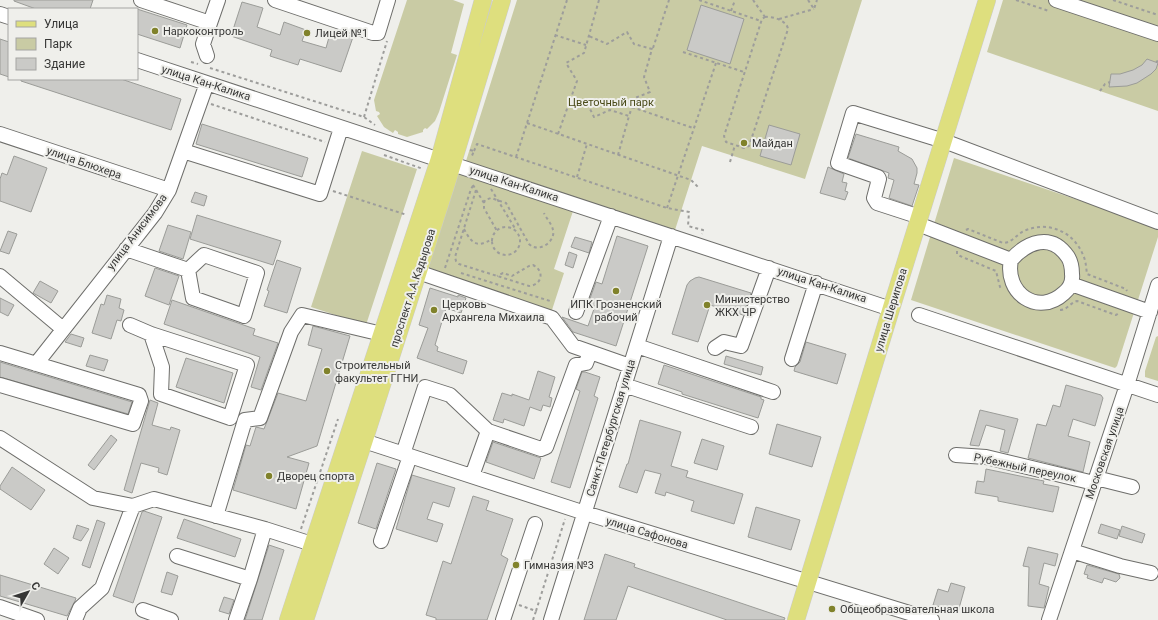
<svg xmlns="http://www.w3.org/2000/svg" width="1158" height="620" font-family="Roboto,sans-serif">
<style>
.green{fill:#c9cba4}
.building{fill:#cacac7;stroke:#9b9c98}
.lines{fill:none;stroke-linecap:round;stroke-linejoin:round}
.minor-casing{stroke:#6e6e6b;stroke-width:16}
.major-casing{stroke:#cbcbcb;stroke-width:18}
.path{stroke:#9d9d9b;stroke-width:2;stroke-dasharray:3 3;stroke-linecap:butt}
.minor{stroke:#fff;stroke-width:14}
.major{stroke:#dedf7e;stroke-width:17}
.poi-dot{fill:#80822b;stroke:#efefeb;stroke-width:1.5}
.labels{text-anchor:middle;dominant-baseline:central;stroke-width:4;stroke-linejoin:round;paint-order:stroke}
.poi-label{font-size:11px;fill:#373736;stroke:#efefeb;text-anchor:start}
.street-label{font-size:11px;fill:#373736;stroke:#efefeb}
.park-label{font-size:11px;fill:#4a4b19;stroke:#efefeb}
</style>
<rect width="100%" height="100%" fill="#efefeb"/>
<path class="green" d="M407,0H453L464,4L451,53L457,55L439,112L435,121L427,129L425,128L423,130V132L407,137L398,134V132L395,130L393,133L384,127L377,116L380,114L379,112L376,111L374,100Z
M517,0H862L805,179L702,146L675,230L466,161Z
M1003,0H1158V111L987,52Z
M362,151L417,169L366,325L311,307Z
M954,158L1158,227V237L1117,366L1115,368L911,300Z
M457,173L573,211L554,269L564,273L551,313L425,270Z
M1158,336V381L1145,377V371L1156,337Z"/>
<path class="building" d="M14,0H93L90,9H36L14,1Z
M242,2L263,8L257,27L280,35L284,22L306,30L302,41L326,48L331,30L353,37L341,72L300,59L298,65L270,56L272,50L231,36Z
M701,5L744,19L730,64L687,50Z
M137,9L187,25L180,48L137,34Z
M0,39L9,42V77L0,74Z
M1147,59L1158,63L1156,69L1151,74L1137,83L1127,86L1109,87L1111,74H1120L1133,70L1142,65Z
M21,79H121L181,99L171,130L21,81Z
M202,124L308,158L302,177L196,144Z
M769,125L800,134L791,165L760,156Z
M856,134L899,147L898,151L912,159L917,168V173L914,184L919,185L912,206L889,198L894,180L888,178L889,173L848,158Z
M14,156L47,168L31,212L0,201V179L2,173L7,175Z
M828,167L844,174L842,182L847,183L845,191L848,192L845,200L820,193Z
M195,192L207,196L204,206L191,202Z
M197,215L281,241L273,265L190,239Z
M168,225L191,232L183,259L159,251Z
M8,231L17,234L9,254L0,251Z
M617,236L648,246L616,346L573,332L562,317L588,326L595,306L588,304L596,282L602,284Z
M575,237L592,242L589,253L571,247Z
M569,252L577,255L573,268L565,265Z
M277,260L301,268L287,313L264,306L269,291L267,290Z
M155,268L179,276L169,305L145,296Z
M699,277L751,293L743,315L710,305L698,342L672,334L687,285L690,281L695,278Z
M40,281L58,291L51,303L33,293Z
M430,288L458,297V295L466,298L461,313L446,308L435,345L438,347L437,351L467,361L463,374L417,358L428,328L419,325Z
M107,295L121,299L119,308L124,310L121,321L117,320L111,339L92,333L101,304L104,305Z
M0,298L14,305L8,316L0,312Z
M172,300L255,329L253,335L278,343L261,390L251,387L260,357L164,324Z
M313,326L350,336L317,446L287,457L309,463L296,509L233,490L246,445L250,446L256,427L264,429L278,393L306,401L322,349L308,345Z
M71,334L84,338L81,347L65,342Z
M806,342L846,354L837,384L794,371L795,367L800,362Z
M90,355L108,360L104,371L86,366Z
M726,356L763,367L761,375L724,364Z
M186,358L233,373L224,403L176,387Z
M0,362L132,402L128,414L0,377Z
M664,365L761,397V399L764,400L758,418L682,394V392L658,384Z
M538,371L555,377L549,397L552,398L550,407L543,405L541,411L530,407L524,426L504,419L503,423L493,420L502,393L512,396V394L529,400Z
M582,372H585L600,377L594,396L598,398L570,488L551,482L580,391L576,389Z
M1066,385L1101,395L1103,398L1095,426L1073,419L1068,436L1090,442L1083,472L1028,458L1037,424L1046,426L1053,405L1060,407Z
M150,400L158,403L152,425L170,430L171,427L180,430L167,475L158,472L159,468L141,463L132,493L124,490Z
M980,410L1018,419L1008,453L1000,451L1005,430L986,425L979,446L970,445Z
M640,420L681,432L671,466L688,471L686,477L743,494L734,524L691,511L694,501L666,492L665,496L655,493L661,474L645,470L637,493L619,487L627,464H628Z
M777,424L821,437L812,467L769,454Z
M111,435L117,440L94,470L88,465Z
M702,439L724,446L717,470L694,463Z
M493,442L541,458L534,479L486,462Z
M377,463L396,469L376,529L358,523Z
M12,467L45,490L31,510L0,489V486Z
M986,469L1044,481L1043,484L1059,487L1053,512L998,501V497L975,493L977,481L984,482Z
M412,475L455,488L449,507L433,502L427,519L443,524L437,542L396,529Z
M473,496L489,501L486,510L513,519L501,555L508,559L487,620H436V618L426,615L443,561L451,564Z
M756,507L800,520L791,550L748,537Z
M144,511L162,517L133,603L113,596L142,512Z
M184,519L241,539L235,557L177,538Z
M97,520L105,523L90,568L82,565Z
M1101,524L1120,530L1117,539L1098,533Z
M77,525L89,529L81,541L73,538Z
M1122,526L1145,534L1142,543L1119,536Z
M269,545L284,550L262,620H245Z
M1028,547L1058,554L1055,566L1044,563L1039,584L1049,587L1044,608L1028,606L1029,567L1023,566Z
M54,548L69,558L58,574L44,564Z
M605,554L635,564L634,567L785,618L784,620H727L628,586L616,620H584Z
M1087,565L1119,574L1120,578L1116,582L1104,578L1102,583L1087,578L1088,575L1084,574Z
M167,572L178,576L172,595L161,592Z
M0,575L76,598L75,601L67,616L0,596Z
M951,583L965,587L958,612L933,605L938,589L948,592Z
M224,597L234,600L229,614L219,611Z"/>
<g class="lines">
<g class="minor-casing">
<path id="minor" d="M141,0L210,23L218,0
M275,0L373,33H378L388,0
M1056,0L1158,34
M0,14L9,17
M207,56L203,44L210,23
M137,60L891,309
M0,134L169,190
M183,151L320,194L341,128
M920,217L877,203L874,198L879,179L878,177L838,163L853,113L944,141L1158,222
M918,224L1011,260C1004,293 1038,317 1064,293C1070,288 1073,282 1072,274C1072,268 1071,262 1068,257C1051,232 1027,242 1011,260
M126,249L188,270L204,255L257,273L244,316L193,298L188,270
M418,272L552,318L573,346L630,366
M0,276L63,329
M1071,284L1150,312
M576,312L611,216
M919,315L1158,395
M130,325L151,334L247,365L230,418L161,394L162,367L151,334
M637,346L773,392
M715,348L724,342L741,346L769,268
M0,353L139,395L141,401L133,424L0,385
M792,359L816,283
M36,364L155,213L169,190L207,83
M624,385L751,427
M488,431L541,449L546,447L576,365L586,363L590,352
M0,438L93,498L133,506L154,499L265,529L312,544
M364,441L585,513L932,620
M403,454L425,387L450,395L488,431L472,476
M956,455L986,457L1094,483
M1096,478L1132,487
M216,516L245,420L260,418L291,332L302,315L382,334
M381,541L410,456
M1072,551L1120,566L1151,573
M177,556L250,579
M0,607L37,620
M143,610L171,620
M75,620L80,608L102,588L133,506
M236,620L250,579L265,529
M503,620L535,524
M551,620L671,236
M1049,620L1127,385L1158,285"/>
</g>
<g class="major-casing">
<path id="major" d="M288,620L439,160L483,0
M305,620L364,441L447,182L502,0
M796,620L891,309L987,0"/>
</g>
<path class="path" d="M699,0L761,21
M753,0L765,17
M808,0L814,9L817,0
M1016,0L1049,11
M1113,0L1158,15
M731,11L735,0
M765,17C773,16 787,21 788,29L749,146L744,148L726,142L724,136L762,19Z
M779,19L814,9
M555,35L586,45
M653,48L669,0
M683,52L744,72
M191,62L198,64
M1156,62L1158,61
M210,68L364,117L375,125
M1100,91L1105,84L1110,82
M571,98L587,103L594,117L610,110L629,116L635,98L650,92L644,77L652,49L634,44L627,32L607,44L589,36
M211,104L325,142
M632,107L693,128
M364,117L387,41
M527,123L691,180L698,187
M558,134L577,81L566,63L584,53L599,0
M470,150L474,151L471,158
M474,151L477,144L667,208L689,212L688,226L703,230L702,234
M384,155L423,169
M618,155L629,116
M516,157L567,0
M730,162L735,145
M577,177L587,144
M473,185L484,203V208L497,231
M491,189L516,230
M476,190L455,257L456,261L459,264L529,286C542,285 545,271 533,265L529,266L512,276L503,273L497,276
M333,191L407,215
M484,203L485,200L491,198L506,203L529,244C539,254 556,241 553,230C552,224 546,218 544,213
M667,208L716,63
M492 241a14 14 0 1 1 28 0a14 14 0 1 1-28 0Z
M464,229C472,244 477,248 492,239
M966,230L968,229L1003,243C1012,243 1017,234 1024,231C1048,220 1074,232 1083,255C1086,261 1086,267 1087,274L1126,289L1127,291
M957,251V254L960,256L996,271L1000,287L1002,289
M445,268L471,189L474,184
M461,273L550,301
M1060,310C1067,310 1070,303 1077,301L1113,314L1116,315L1119,313
M301,529L338,419
M519,605L536,611L565,519
M533,620L536,611"/>
<use href="#minor" class="minor"/>
<use href="#major" class="major"/>
</g>
<g class="poi-dot">
<circle cx="155" cy="31" r="4"/>
<circle cx="307" cy="33" r="4"/>
<circle cx="744" cy="143" r="4"/>
<circle cx="616" cy="291" r="4"/>
<circle cx="707" cy="305" r="4"/>
<circle cx="434" cy="310" r="4"/>
<circle cx="327" cy="371" r="4"/>
<circle cx="269" cy="476" r="4"/>
<circle cx="516" cy="565" r="4"/>
<circle cx="832" cy="609" r="4"/>
</g>
<g class="labels">
<g class="poi-label">
<text x="163" y="31">Наркоконтроль</text>
<text x="315" y="33">Лицей №1</text>
<text x="752" y="143">Майдан</text>
<text x="715" y="299">Министерство<tspan x="715" dy="13">ЖКХ ЧР</tspan></text>
<text x="442" y="304">Церковь<tspan x="442" dy="13">Архангела Михаила</tspan></text>
<text x="616" y="304" text-anchor="middle">ИПК Грозненский<tspan x="616" dy="13">рабочий</tspan></text>
<text x="335" y="365">Строительный<tspan x="335" dy="13">факультет ГГНИ</tspan></text>
<text x="277" y="476">Дворец спорта</text>
<text x="524" y="565">Гимназия №3</text>
<text x="840" y="609">Общеобразовательная школа</text>
</g>
<g class="street-label">
<text transform="translate(206 83) rotate(18)">улица Кан-Калика</text>
<text transform="translate(84 163) rotate(19)">улица Блюхера</text>
<text transform="translate(514 184) rotate(18)">улица Кан-Калика</text>
<text transform="translate(137 232) rotate(-53)">улица Анисимова</text>
<text transform="translate(822 285) rotate(18)">улица Кан-Калика</text>
<text transform="translate(413 288) rotate(-72)">проспект А.А.Кадырова</text>
<text transform="translate(891 310) rotate(-73)">улица Шерипова</text>
<text transform="translate(611 428) rotate(-73)">Санкт-Петербургская улица</text>
<text transform="translate(1105 453) rotate(-71)">Московская улица</text>
<text transform="translate(1025 468) rotate(12)">Рубежный переулок</text>
<text transform="translate(647 533) rotate(17)">улица Сафонова</text>
</g>
<g class="park-label">
<text x="611" y="102">Цветочный парк</text>
</g>
</g>
<rect x="8" y="8" width="130" height="72" fill="#efefeb" stroke="#a5a5a3"/>
<rect x="16" y="21" width="20" height="6" fill="#dedf7e" stroke="#a5a5a3"/>
<text x="44" y="28" font-size="12" fill="#373736">Улица</text>
<rect x="16" y="38" width="20" height="12" fill="#c9cba4" stroke="#a5a5a3"/>
<text x="44" y="48" font-size="12" fill="#373736">Парк</text>
<rect x="16" y="58" width="20" height="12" fill="#cacac7" stroke="#a5a5a3"/>
<text x="44" y="68" font-size="12" fill="#373736">Здание</text>
<g transform="translate(28 592) rotate(51)" stroke="#efefeb" stroke-width="3" paint-order="stroke">
<path d="M0-3L7 15L0 10L-7 15Z" fill="#373736"/>
<text y="-6" font-size="11" font-weight="bold" text-anchor="middle" fill="#373736">С</text>
</g>
</svg>
